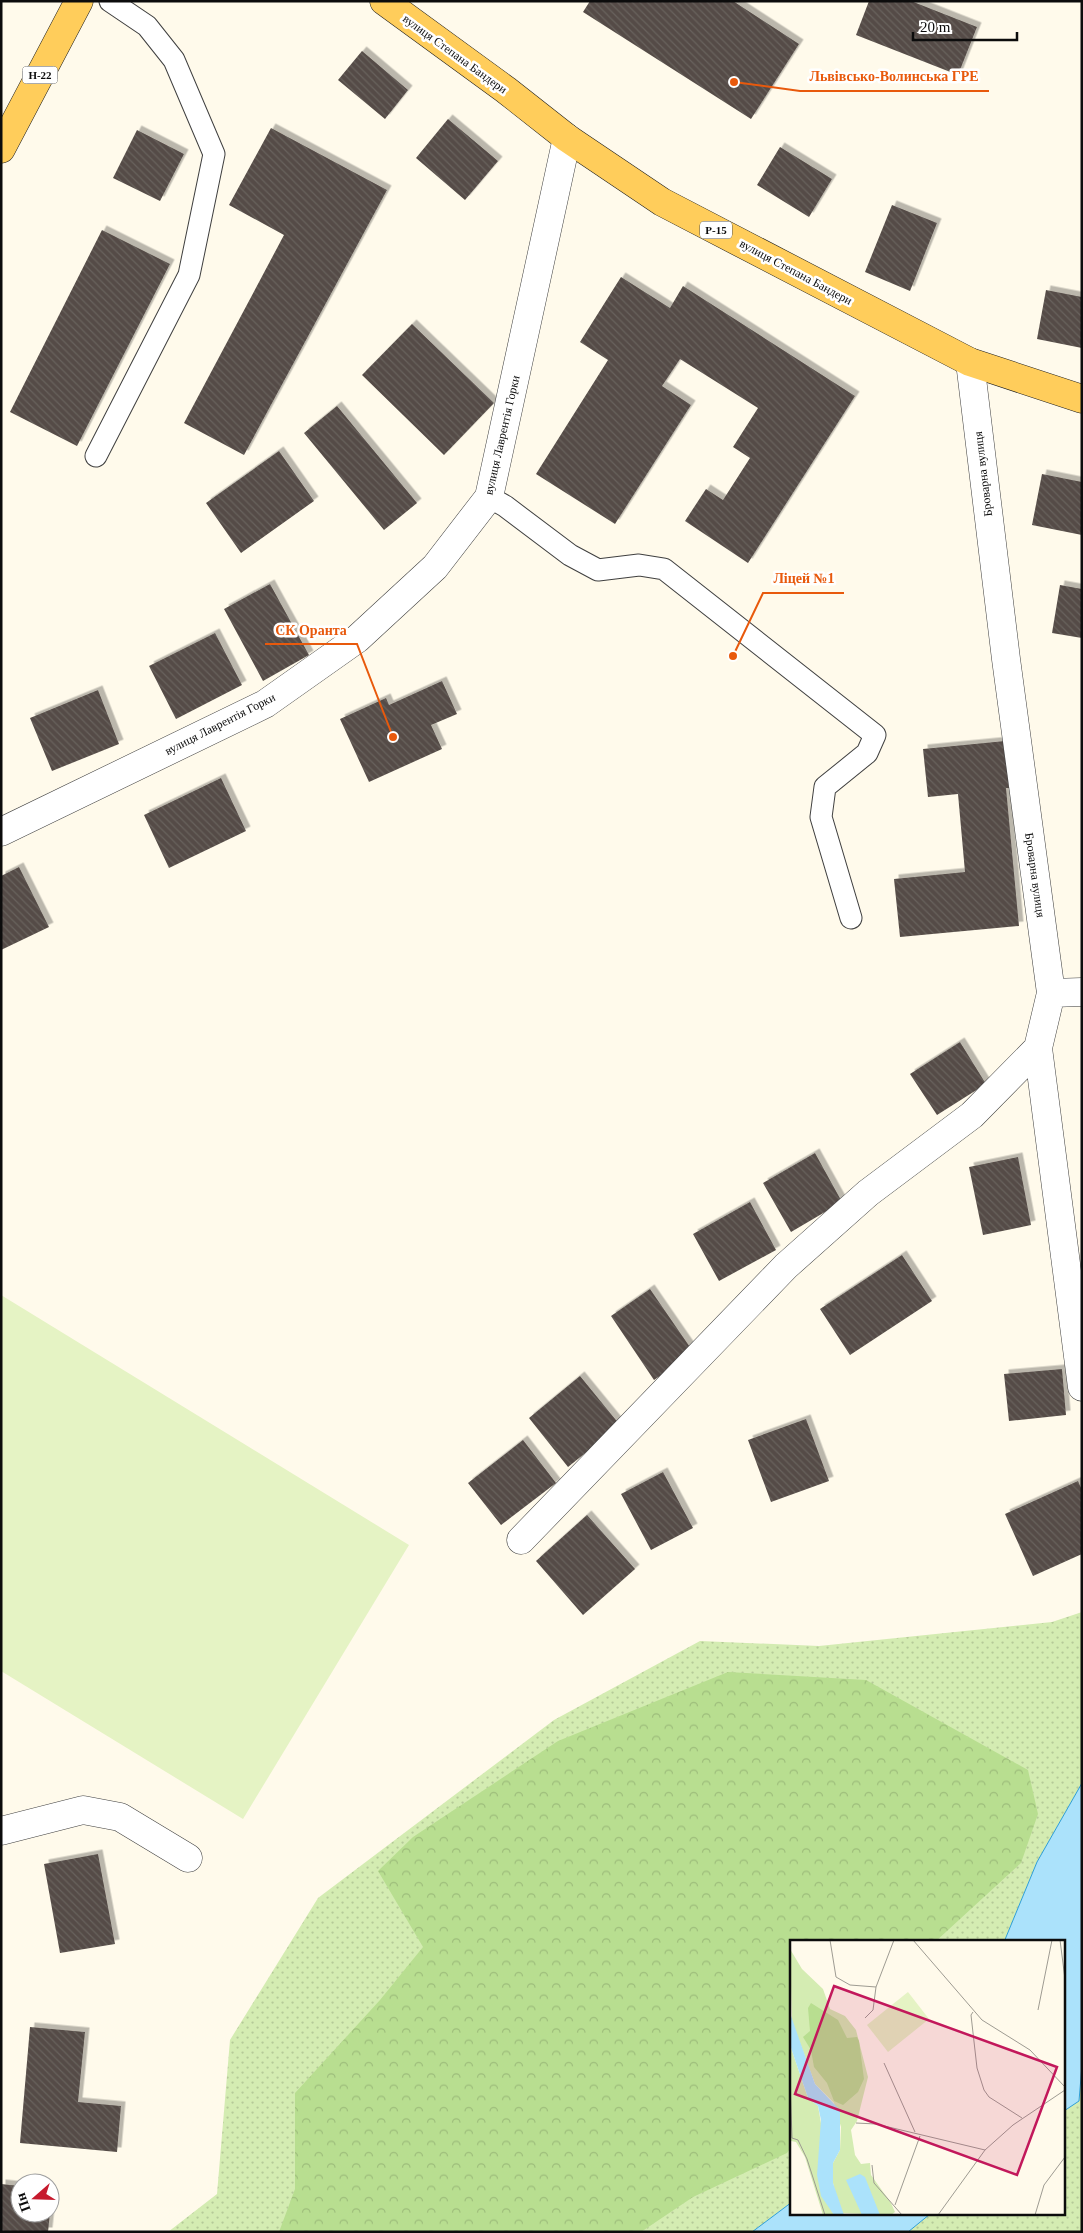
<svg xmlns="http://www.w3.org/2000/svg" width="1083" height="2233" font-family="'Times New Roman',serif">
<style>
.grass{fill:url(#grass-dots)}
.forest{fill:url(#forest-crowns)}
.pitch{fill:#e5f3c4}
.water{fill:#abe2fb;stroke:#2d9ed7}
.building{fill:url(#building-back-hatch);filter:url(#shadow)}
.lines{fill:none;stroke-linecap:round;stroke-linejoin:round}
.service-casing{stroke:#3f3f3f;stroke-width:23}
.minor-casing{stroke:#3f3f3f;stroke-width:29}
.primary-casing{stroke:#1d1d1d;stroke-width:29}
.service{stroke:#fff;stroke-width:21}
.minor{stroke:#fff;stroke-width:28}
.primary{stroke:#ffcd5b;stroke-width:28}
.labels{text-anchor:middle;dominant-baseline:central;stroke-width:5;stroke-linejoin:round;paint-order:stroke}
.shield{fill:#fff;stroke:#555;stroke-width:1}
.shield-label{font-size:11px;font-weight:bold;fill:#0c0c0c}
.street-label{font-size:12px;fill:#0c0c0c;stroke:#fff}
.inset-road{fill:none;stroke:#9e9b92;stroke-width:1}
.view{fill:#c2185b;fill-opacity:0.15;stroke:#c2185b;stroke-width:2.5}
.inset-edge{fill:none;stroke:#0c0c0c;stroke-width:2.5}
.leader{fill:none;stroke:#e8590c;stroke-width:2}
.callout-dot{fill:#e8590c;stroke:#fff;stroke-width:2}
.callout-label{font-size:14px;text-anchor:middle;font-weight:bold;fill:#e8590c;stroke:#fff;stroke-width:5;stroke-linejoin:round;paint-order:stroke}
</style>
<defs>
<pattern id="grass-dots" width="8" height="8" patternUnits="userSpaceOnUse" patternTransform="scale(1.25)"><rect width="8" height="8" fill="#d4ecb2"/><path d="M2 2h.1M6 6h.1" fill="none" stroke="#b5c998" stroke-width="1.8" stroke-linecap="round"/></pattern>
<pattern id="forest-crowns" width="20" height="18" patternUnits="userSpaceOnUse" patternTransform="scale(1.25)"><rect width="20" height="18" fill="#b8de90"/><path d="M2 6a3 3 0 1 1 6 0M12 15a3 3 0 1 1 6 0" fill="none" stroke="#9dbd7b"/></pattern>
<pattern id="building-back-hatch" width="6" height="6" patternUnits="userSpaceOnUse" patternTransform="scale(1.25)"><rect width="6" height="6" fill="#554c47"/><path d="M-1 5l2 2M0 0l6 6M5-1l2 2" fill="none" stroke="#68615d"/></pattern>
<filter id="shadow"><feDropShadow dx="4.5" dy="-4.5" stdDeviation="0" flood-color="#0004"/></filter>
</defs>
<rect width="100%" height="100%" fill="#fffaeb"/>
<path class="grass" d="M1082,1612V1783L1037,1862L1004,1942H792V2202L752,2232H168L217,2194L230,2040L318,1898L554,1720L700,1641L819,1646L1052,1622Z
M1082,2065V2232H908L930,2214H1064V2111L1079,2101Z"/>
<path class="forest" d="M728,1672L866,1680L1028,1770L1038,1814L1021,1863L935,1942H792V2146L787,2153L693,2197L641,2232H279L295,2189V2093L380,2000L423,1947L378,1871L413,1837L558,1741Z"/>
<path class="pitch" d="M1,1295L409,1545L243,1819L1,1671Z"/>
<path class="water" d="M1082,1783V2065L1079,2101L1064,2111V1942H1004L1037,1862Z
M792,2202V2214H930L908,2232H752Z"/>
<path class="building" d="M590,1H733L799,44L751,119L583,12Z
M869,1H911L977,27L958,75L856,35Z
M362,51L408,90L385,119L338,80Z
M448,119L498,161L465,200L416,158Z
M271,128L387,190L244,455L184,423L284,235L229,205Z
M137,130L184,154L160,201L113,178Z
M780,147L832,179L809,217L757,185Z
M892,205L937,223L910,291L865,272Z
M102,230L170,264L77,446L10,412Z
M621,277L670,308L683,286L855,396L748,563L685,521L706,489L723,500L750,458L733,447L758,408L680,359L662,386L691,405L615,524L536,474L608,360L580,342Z
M1046,290L1082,297V348L1037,339Z
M412,324L494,403L444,455L362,375Z
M337,406L417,503L384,530L304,433Z
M279,451L314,501L241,553L206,503Z
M1042,474L1082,482V535L1032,525Z
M270,584L309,655L263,681L224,609Z
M1060,585L1082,589V638L1052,633Z
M215,633L242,685L176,719L149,666Z
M442,681L457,714L431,725L442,749L369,782L340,719L386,698L389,705Z
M98,690L119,744L52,771L30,718Z
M1005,741L1009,788H1006L1019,926L900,937L894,879L965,872L958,794L928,797L923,749Z
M221,778L246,831L169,868L144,815Z
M19,867L49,927L1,950V876Z
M960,1042L986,1084L937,1115L910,1074Z
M815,1153L842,1202L791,1232L763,1183Z
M1018,1157L1031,1225L983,1235L969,1167Z
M750,1202L776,1250L719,1281L693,1234Z
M902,1255L932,1301L850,1355L820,1309Z
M650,1289L694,1353L654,1380L611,1316Z
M1062,1369L1066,1415L1009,1421L1004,1374Z
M580,1376L620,1425L568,1467L529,1418Z
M806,1419L829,1481L771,1502L748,1440Z
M523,1440L556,1483L501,1525L468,1483Z
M663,1472L693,1528L651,1550L621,1494Z
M1078,1481L1082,1490V1554L1033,1576L1005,1514Z
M587,1515L635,1569L583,1615L536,1561Z
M98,1854L115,1944L60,1953L44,1864Z
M30,2027L85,2032L78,2102L121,2106L117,2152L20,2143Z
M1,2184L20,2186V2213H50L48,2232H1Z"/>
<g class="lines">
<g class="service-casing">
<path id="service" d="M96,456L189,275L214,154L174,60L147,26L110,1
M489,497L505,506L570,555L598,570L639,565L664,569L875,735L867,753L825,787L821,817L851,918"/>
</g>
<g class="minor-casing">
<path id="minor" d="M970,362L1006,659L1051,993L1038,1048L1082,1387
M1,832L265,704L357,639L435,567L489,497L567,138
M1051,993L1082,992
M521,1540L786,1266L868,1193L972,1115L1038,1048
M1,1831L83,1810L120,1817L188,1858"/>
</g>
<g class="primary-casing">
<path id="primary" d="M384,1L506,90L567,138L662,202L970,362L1082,399
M1,149L79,1"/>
</g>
<use href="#service" class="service"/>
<use href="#minor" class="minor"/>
<use href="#primary" class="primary"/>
</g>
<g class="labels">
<g class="shield">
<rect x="22.5" y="66.5" width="35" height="17" rx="4"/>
<rect x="700" y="221.5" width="32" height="17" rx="4"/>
</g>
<g class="shield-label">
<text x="40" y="75">Н-22</text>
<text x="716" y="230">Р-15</text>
</g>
<g class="street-label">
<text transform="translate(455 54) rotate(36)">вулиця Степана Бандери</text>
<text transform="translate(796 272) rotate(28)">вулиця Степана Бандери</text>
<text transform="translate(502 435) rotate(-77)">вулиця Лаврентія Горки</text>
<text transform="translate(983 474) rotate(-97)">Броварна вулиця</text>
<text transform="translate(220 724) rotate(-27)">вулиця Лаврентія Горки</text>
<text transform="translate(1035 875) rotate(82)">Броварна вулиця</text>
</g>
</g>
<g transform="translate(790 1940)">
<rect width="275" height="275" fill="#fffaeb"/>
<path d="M0,9L12,29L33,49L40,69L55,76L66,90L78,137L67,181L61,190L65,215L71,224L80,223L81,235L101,263L105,272L101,275L50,273L43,243V223L50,210L51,187L44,163L25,144L2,81ZM0,105L18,158L28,166L32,189L29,232L37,262L44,275H33L15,217L6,202L1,201Z" fill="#d4ecb2"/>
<path d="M21,63L48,80L57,98L67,97L69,101L74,139L68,152L53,165L44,161L37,143L24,127L21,110L13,97L20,91L18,68Z" fill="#b8de90"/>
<path d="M118,52L139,79L98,112L77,85Z" fill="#e5f3c4"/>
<path d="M0,73L25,144L50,170V210L43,223V243L54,275H44L31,256L27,235L31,180L28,166L18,158L0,105ZM70,234L75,237L90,275H72L56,240Z" fill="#abe2fb"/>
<path class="inset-road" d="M40,0L46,37L60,45L86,47M123,0L192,80L240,110L275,147M270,0L275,39M248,70L262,0M183,72L181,75L187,128L194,150L199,157L232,178M75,78L83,70L86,47L104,0M94,123L125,192M0,142L2,198L8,200L17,219L35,275M66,183L86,184L195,210M82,225L84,243L112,275M105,265L130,196M148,275L195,210L223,185L275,150M245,275L254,245L275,217"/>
<path class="view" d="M44,46L267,127L227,235L5,154Z"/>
<rect width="275" height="275" class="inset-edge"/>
</g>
<path class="leader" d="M734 82L800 91H989M733 656L763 593H844M393 737L357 644H265"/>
<g class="callout-dot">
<circle cx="734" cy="82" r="5"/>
<circle cx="733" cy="656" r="5"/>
<circle cx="393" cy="737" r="5"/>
</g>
<g class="callout-label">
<text x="894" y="81">Львівсько-Волинська ГРЕ</text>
<text x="804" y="583">Ліцей №1</text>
<text x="311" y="635">СК Оранта</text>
</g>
<rect width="1083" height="2233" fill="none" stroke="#0c0c0c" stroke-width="5"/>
<g transform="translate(35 2198) rotate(250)"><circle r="24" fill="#ffffff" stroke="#9e9e9e"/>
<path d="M0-4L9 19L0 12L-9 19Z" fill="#c61a2d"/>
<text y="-8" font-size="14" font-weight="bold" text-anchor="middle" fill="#0c0c0c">Пн</text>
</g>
<path d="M913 32v8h104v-8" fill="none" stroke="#0c0c0c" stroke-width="2.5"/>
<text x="920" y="32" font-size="15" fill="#0c0c0c" stroke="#ffffff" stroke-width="4" paint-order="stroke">20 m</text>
</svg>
